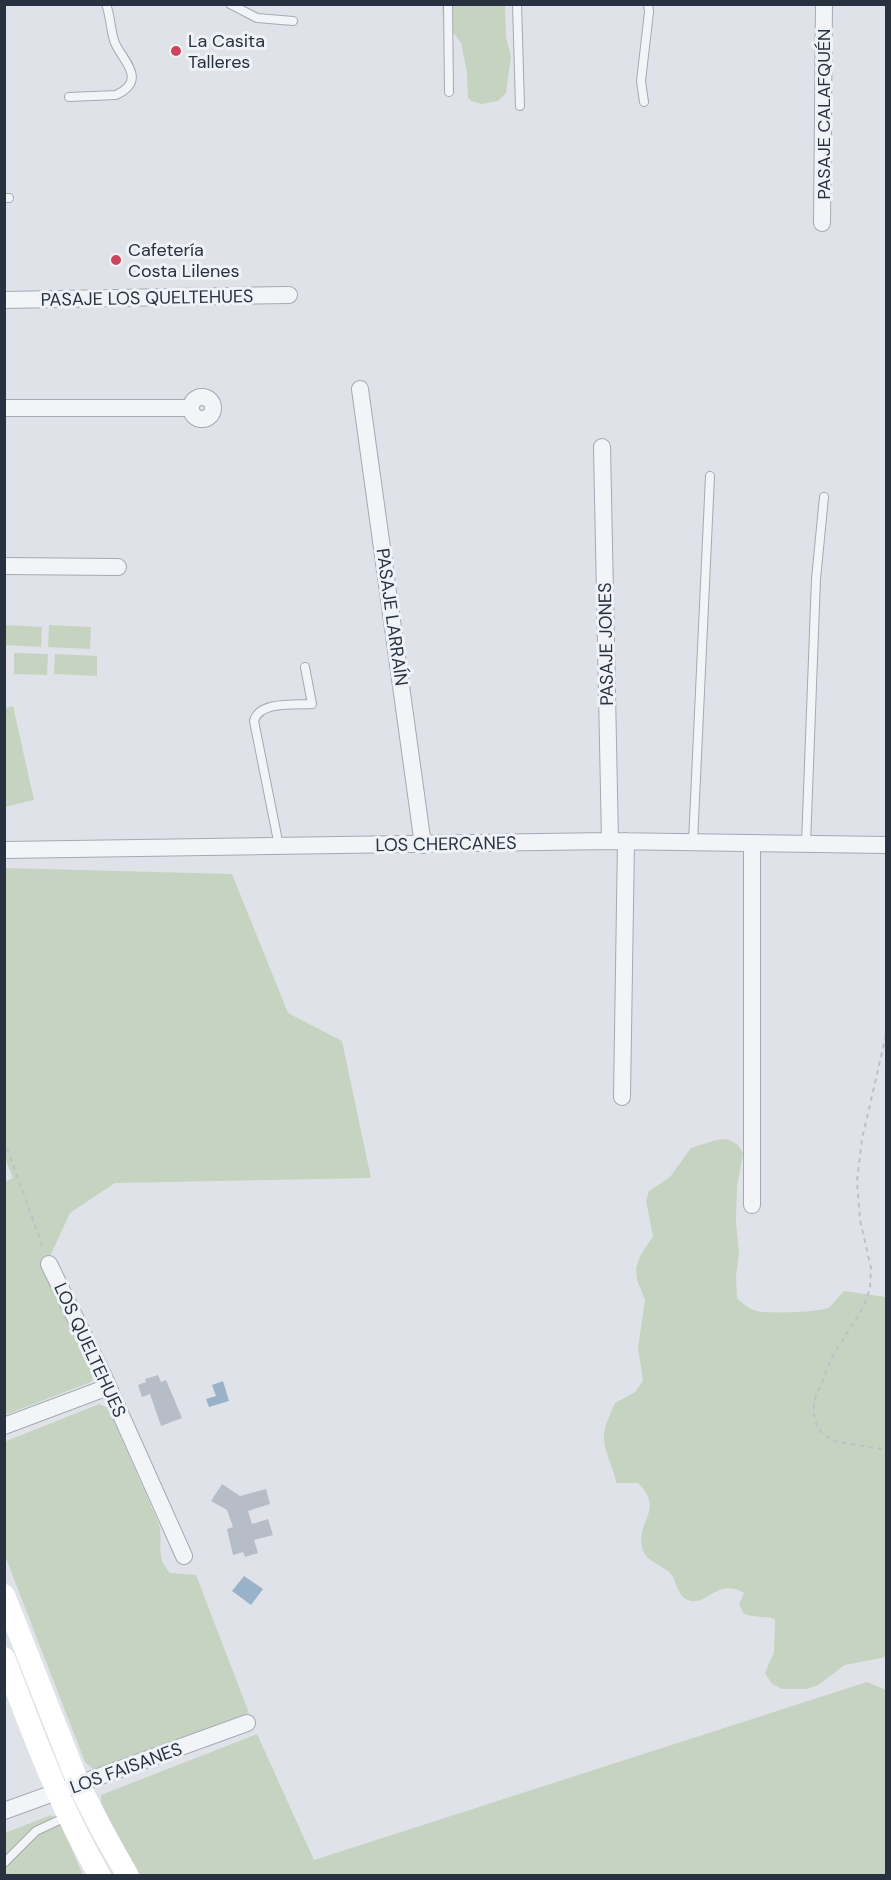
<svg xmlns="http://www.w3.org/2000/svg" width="891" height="1880" font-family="'DM Sans',sans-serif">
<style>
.green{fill:#c6d3c0}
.water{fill:#9ab2c9}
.building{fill:#b7bdc6}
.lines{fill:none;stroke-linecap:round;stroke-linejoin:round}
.lane-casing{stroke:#a4aab3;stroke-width:10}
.street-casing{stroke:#a4aab3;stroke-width:18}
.path{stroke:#bdc1c7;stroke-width:2;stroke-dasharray:4.5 4.5;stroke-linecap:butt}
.lane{stroke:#f2f4f7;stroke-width:8}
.street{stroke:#f2f4f7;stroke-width:16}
.secondary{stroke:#fff;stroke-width:22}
.poi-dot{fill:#cf435b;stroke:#eff2f6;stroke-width:2}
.labels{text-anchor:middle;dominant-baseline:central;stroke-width:6;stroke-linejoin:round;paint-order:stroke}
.poi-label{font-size:18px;fill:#283140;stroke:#eff2f6;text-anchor:start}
.street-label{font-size:18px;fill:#283140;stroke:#eff2f6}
</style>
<rect width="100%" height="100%" fill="#dfe3e9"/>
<path class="green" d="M442,5H505L506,37L511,56L506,93L498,101L482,104L471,101L468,98L467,73L461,43L443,19Z
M5,625L42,627L41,647L5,645Z
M49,625L91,627L90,649L48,647Z
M14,653L48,654L47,675L14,674Z
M55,654L97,656V676L54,674Z
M13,706L34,800L5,807V708Z
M5,868L232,874L288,1013L342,1041L371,1178L115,1183L70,1213L46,1265L95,1375L91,1382L5,1415L4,1182L13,1178L4,1157Z
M727,1139L737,1144L743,1153L737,1187L736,1222L739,1253L736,1276L737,1298C743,1304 749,1309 757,1311C766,1314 819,1312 828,1308C833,1305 839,1296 844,1291L886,1297V1657L845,1665L818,1685L807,1689H782L772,1684L765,1673L774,1652L775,1619C764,1616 755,1618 744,1614L739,1604L744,1593C716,1576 705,1612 684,1598C677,1592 676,1581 671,1574C662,1564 645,1562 642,1547C636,1522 665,1509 638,1483H616C614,1467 603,1451 604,1436C604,1425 611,1413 615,1403L635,1392L643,1381L638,1348L645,1300L637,1280L636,1268L640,1256L653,1236L646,1201L649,1191L670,1177L691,1148L716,1140Z
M99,1404L108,1408L155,1515C157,1520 160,1525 160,1530C162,1547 156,1558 170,1573L196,1575L249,1713L93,1769L85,1762L5,1556L4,1442Z
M867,1682L886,1690V1875H139L101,1803V1795L257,1734L314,1860Z
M51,1815L59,1820L83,1875L5,1876V1833Z"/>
<path class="water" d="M223,1381L229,1401L209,1407L206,1399L216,1396L212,1385Z
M244,1576L263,1589L251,1605L232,1591Z"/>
<path class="building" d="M158,1375L161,1382L166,1380L182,1418L161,1426L150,1394L142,1397L138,1385L146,1382L145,1379Z
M222,1484L240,1496L266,1489L270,1504L248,1511L252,1524L268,1519L273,1535L254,1540L258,1553L245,1557L243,1552L233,1555L227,1529L233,1527L227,1510L211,1501Z"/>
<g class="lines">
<g class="lane-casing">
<path id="lane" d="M230,4L257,18L293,21
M448,4L449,92
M517,4L520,106
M69,97L116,95C148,80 123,61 115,43C110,30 111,17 106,4
M644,102L641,81L649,12L648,4
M4,198H9
M693,842L710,476
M806,844L816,579L824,497
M279,846L254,721C259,701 295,705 312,704L305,667
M4,1863L36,1831L68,1816"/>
</g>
<g class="street-casing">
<path id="street" d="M822,223L824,4
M4,300L289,295
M360,389L423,845
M191 408a11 11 0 1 1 22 0a11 11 0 1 1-22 0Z
M4,408H191
M602,447L610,841
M4,566L118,567
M4,850L610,841L886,845
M622,1097L626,841
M752,1205V843
M49,1264L103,1375L184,1556
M4,1426L108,1387
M4,1811L247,1723"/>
</g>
<path class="path" d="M886,1035L862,1139L857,1181L860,1220L871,1268L870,1288L863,1308L832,1357L815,1399L813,1411L817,1426L821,1432L833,1441L886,1450
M4,1140L44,1250"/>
<use href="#lane" class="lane"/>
<use href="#street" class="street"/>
<path class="secondary" d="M4,1595L79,1785L103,1832L128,1876
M4,1658C33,1733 59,1806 100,1876"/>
</g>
<g class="poi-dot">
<circle cx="176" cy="51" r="6"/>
<circle cx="116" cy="260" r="6"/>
</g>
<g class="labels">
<g class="poi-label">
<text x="188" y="41">La Casita<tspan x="188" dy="21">Talleres</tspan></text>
<text x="128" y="250">Cafetería<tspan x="128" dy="21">Costa Lilenes</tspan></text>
</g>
<g class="street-label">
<text transform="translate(824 114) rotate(-90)">PASAJE CALAFQUÉN</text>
<text transform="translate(147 298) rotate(-1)">PASAJE LOS QUELTEHUES</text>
<text transform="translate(392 617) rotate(82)">PASAJE LARRAÍN</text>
<text transform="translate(606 644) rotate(-91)">PASAJE JONES</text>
<text transform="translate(446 844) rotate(-1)">LOS CHERCANES</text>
<text transform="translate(90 1350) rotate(65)">LOS QUELTEHUES</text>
<text transform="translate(126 1768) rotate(-20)">LOS FAISANES</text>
</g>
</g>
<rect width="891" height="1880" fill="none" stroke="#283140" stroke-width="12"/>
</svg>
